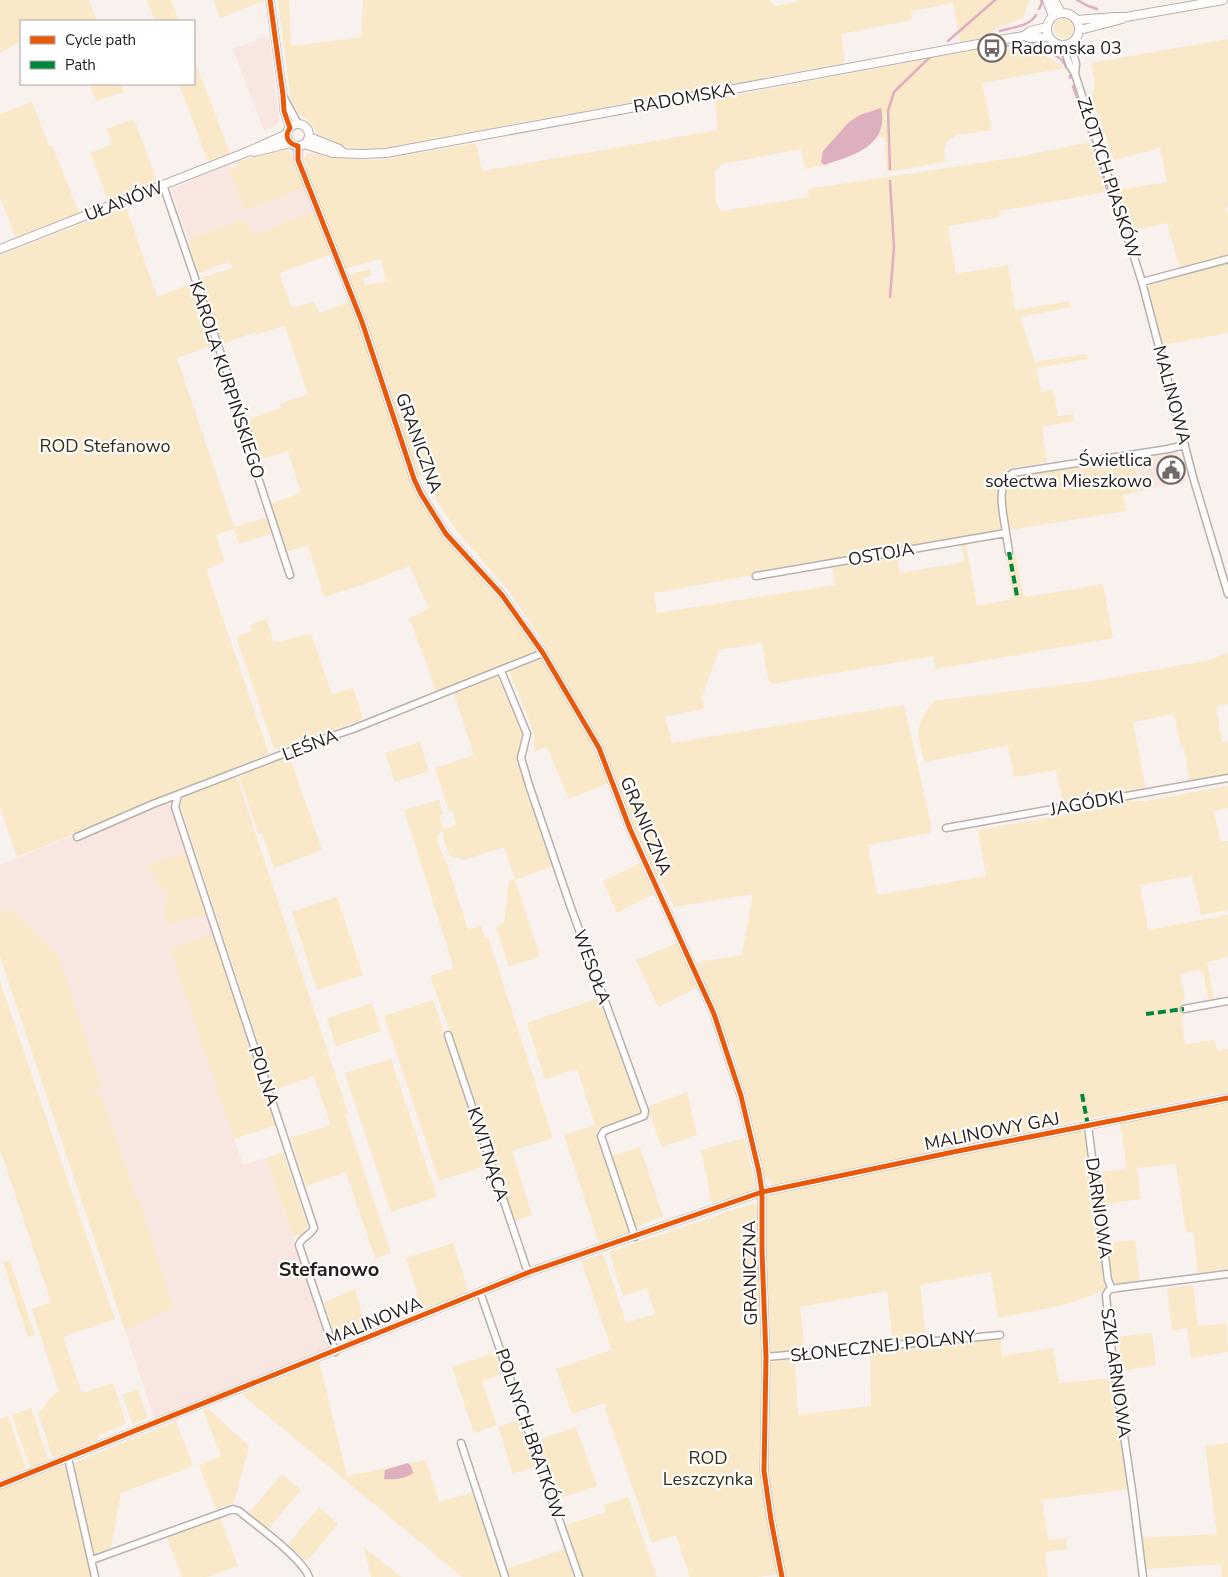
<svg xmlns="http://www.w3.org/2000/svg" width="1228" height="1577" font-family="'Nunito Sans',sans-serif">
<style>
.built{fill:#f8e6e0}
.green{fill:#f9e9c9}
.water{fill:#ddafbf}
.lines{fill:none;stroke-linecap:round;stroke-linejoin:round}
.stream{stroke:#ddafbf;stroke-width:2.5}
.minor-casing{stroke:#b8b0ad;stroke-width:9}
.tertiary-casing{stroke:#b8b0ad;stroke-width:10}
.minor{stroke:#fefdfc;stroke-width:6}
.tertiary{stroke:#fefdfc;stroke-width:8}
.quiet{stroke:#00873e;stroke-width:4;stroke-dasharray:8 4;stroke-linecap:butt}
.cycleway-casing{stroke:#fff;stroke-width:8}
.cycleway{stroke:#e8590c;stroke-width:5}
.labels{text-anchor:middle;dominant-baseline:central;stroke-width:4.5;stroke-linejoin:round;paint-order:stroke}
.poi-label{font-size:18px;fill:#28201c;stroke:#fff;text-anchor:start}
.street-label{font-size:18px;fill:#28201c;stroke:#fff}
.park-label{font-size:18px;fill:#382e13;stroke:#fff}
.quarter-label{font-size:20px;font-weight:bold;fill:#28201c;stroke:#fff}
</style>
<rect width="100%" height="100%" fill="#f8f1ee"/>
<path class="built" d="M269,35L279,121L276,126L264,131L233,49Z
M228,165L244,211L304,188L314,211L252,235L246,219L188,239L171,189Z
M1177,451L1186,482L1141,491L1134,459Z
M169,802L212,934L171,949L243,1165L266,1158L329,1344L326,1351L155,1420L0,956V865L71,837L74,841L127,818Z"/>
<path class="green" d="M0,0H89L97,21H21V41L0,53Z
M147,0H171L179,21H155Z
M214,0H264V1L220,18Z
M278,0H289L291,44L295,46L361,37L363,0H770L775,6L795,2L799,0H1030L1023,18L993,30L994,36L960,42L953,3L911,11L912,20L841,34L845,63L373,150L348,147L323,139V138C317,134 316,130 311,124C306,118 300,116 296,108L295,109L291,100Z
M1054 28a10 10 0 1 1 20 0a10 10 0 1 1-20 0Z
M1228,39V206L1226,207L1228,216V255L1180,269L1167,223L1131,231L1118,190L1167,182L1160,148L1114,160L1092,99L1095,83L1091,63Z
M995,46L997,51L1034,49L1065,68L982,83L992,130L956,135L947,142L944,152L945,162L887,172L885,139L878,136L883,125L830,144L823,151L821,162L824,165L805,169L801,149L722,164L715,171L716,205L722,211L809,197L808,189L1013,158L1090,142L1106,192L999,211L1000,217L948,226L956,274L1008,265L1015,310L1070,301L1071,307L1020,317L1035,362L1087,354L1088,359L1037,368L1041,392L1053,390L1058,416L1073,414L1074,421L1042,427L1047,462C1040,464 1013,467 1008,469C992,478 1003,515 1002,530L654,593L657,613L835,585L832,564L838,565L897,555L900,573L964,562L961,543H966L977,606L1013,599L1006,555L1015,553L1023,594L1027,597L1103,584L1113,638L936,669L933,656L772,684L768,680L762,643L719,650L702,697L704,709L665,717L672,743L904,705L931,824L930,833L868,845L877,895L986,876L978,830L1097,809L1096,804L1114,801H1145L1228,786V808L1214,811L1220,841H1228V910L1201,915L1192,876L1140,885L1148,930L1228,915V957L1207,962L1214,999H1208L1204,974L1199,970L1180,974L1185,999L1182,1000L1184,1015L1181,1016L1185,1044L1215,1040L1217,1051L1228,1049V1092L1082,1120L776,1185L764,1177L746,1097L731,1044H727L719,1017L695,963L742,955L753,894L674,907L662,882L658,883L629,817L599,742L537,633L510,592L457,531L437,501L426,475L418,477L367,323L348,275L370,269L372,275L363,278L365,285L386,282L381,259L345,269L306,168L308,167L304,158L307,154L312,153L316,155L317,153L346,159L378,160L476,143L482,171L718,130L715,99Z
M194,59L230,153L208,161L179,84H194Z
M89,84H121L124,92L96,101Z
M32,102L49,146L52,145L79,213L16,238L0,198V114Z
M134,119L158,183L109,202L90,153L112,144L106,129Z
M284,148L289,150L304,188L244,211L228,165H229L232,169L238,167L237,162Z
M126,207L157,297L193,283L213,345L177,358L234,527L269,517L274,533L239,544L234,529L216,535L225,562L206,569L269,754L125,812L126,815L79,833H73L70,836L17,857L0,807V255Z
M314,211L332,254L279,273L292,308L314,302L320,313L352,301L413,481L427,511L434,524L453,547L519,622L535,649L533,656L436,692L425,659L409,618L429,609L409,566L365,584L324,597L308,545L285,552L270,504L301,493L288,451L256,461L253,452L258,450L248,419L281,408L280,404L308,394L285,326L256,335L255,332L223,344L200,278L232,268L229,262L198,273L188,239L246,219L252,235Z
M1228,263V333L1163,345L1150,293L1149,283L1151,282Z
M1135,456L1134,459L1141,491L1123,495L1126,511L1010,530C1006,512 999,487 1016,475Z
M266,619L274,643L311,634L332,694L353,688L363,719L279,750L274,748L237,640L239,635L252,631L250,625Z
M1228,652V704L1216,707L1222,742L1228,741V775L1193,781L1189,779L1184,747L1181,748L1174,714L1133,722L1146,790L1063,805L1056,770L1014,777L1008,745L924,762C917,729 913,729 934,701L1094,681L1210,660Z
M542,659L591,740L595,752L598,751L609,783L569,799L547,747L534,751V734L528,717L509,671Z
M497,676L523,735L517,758L552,866L515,880L540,956L509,967L496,927L504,922L509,881L515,879L504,847L464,860L450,856L443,839L444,831L437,834L439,847L447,864L468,930L481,925L485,938L488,937L553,1138L512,1151L532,1215L514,1221L455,1045L430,976L454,968L404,810L439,800L443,814L439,816L444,829L456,825L453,811L449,812L435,768L474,755L453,691Z
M420,742L429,771L395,782L385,753Z
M289,755L322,850L274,868L262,833L259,834L238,774Z
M236,775L348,1113L345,1115L391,1253L375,1258L346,1172L306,1186L290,1138L330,1125L329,1120L314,1076L274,1090L180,805L184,796Z
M186,853L206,916C193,915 181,921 167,924L164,907L168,893L166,890L159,887C158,877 155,875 148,868L150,864Z
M640,863L654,894L617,913L603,881Z
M337,897L363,975L317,990L292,912Z
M0,909L5,914L10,909L58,954L102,1088L99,1090L97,1087L93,1088L95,1093L100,1092L134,1192L130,1193L131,1198L138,1196L173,1308L125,1330L0,956Z
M212,934L277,1125L234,1139L170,949Z
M677,943L695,977L697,988L658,1007L636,960Z
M0,982L115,1319L63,1337L82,1393L113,1383L126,1424L97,1436L98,1440L53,1458L38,1414L54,1394L59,1392L32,1309L51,1302L0,1149Z
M599,998L642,1112L597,1130L630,1233L599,1243L564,1135L595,1125L577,1069L545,1079L527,1023Z
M433,1000L488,1165L439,1181L384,1016Z
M372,1003L381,1031L336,1046L327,1018Z
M391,1059L437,1197L391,1212L345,1073Z
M687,1092L697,1135L662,1147L647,1107Z
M1228,1101V1270L1198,1273L1193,1232L1186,1233L1176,1164L1137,1168L1141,1199L1106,1204L1101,1200L1097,1173L1127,1169L1120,1122Z
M1080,1130L1087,1137L1108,1289L1064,1305L998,1318L991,1272L920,1285L926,1339L893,1342L887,1291L800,1307L805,1350L774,1354L770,1352L769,1313L765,1301L764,1261L766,1196Z
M744,1138L756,1187L751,1192L712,1203L701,1150Z
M640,1147L663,1216L635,1227L612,1156Z
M283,1152L308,1226L304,1233L293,1237L266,1158Z
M754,1203L758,1207L763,1330L761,1476L779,1574L758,1577H690L676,1535L652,1543L605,1409V1403L572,1414L556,1369L612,1350L581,1261L603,1254L626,1323L655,1314L647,1288L623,1296L609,1252Z
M1135,1240L1140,1281L1115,1284L1111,1280L1106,1243Z
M453,1243L468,1290L467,1294L423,1311L406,1258Z
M10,1260L35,1335L28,1337L3,1262Z
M1193,1285L1198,1326L1226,1323L1228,1352L1191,1358L1187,1328L1172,1331L1167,1288Z
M355,1289L366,1327L342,1337L334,1334L324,1302Z
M1152,1333L1156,1365L1122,1371L1118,1337Z
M1000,1337L1002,1356L1053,1348L1059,1383L1113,1378L1128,1489L1042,1500L1048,1540L1066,1538L1067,1549L1045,1552L1048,1577H786L774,1521L767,1473L770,1364L777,1360L795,1358L798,1415L871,1406L870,1350L913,1347Z
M497,1352L505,1373L482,1381L497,1425L474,1433L452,1367Z
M319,1362L347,1476L426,1460L439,1502L474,1492L502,1577H462L241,1394Z
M138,1389L148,1418L133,1424L122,1395Z
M31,1408L48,1460L30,1468L12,1415Z
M208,1408L249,1446L234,1503L216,1509L199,1465L221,1456L203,1410Z
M8,1416L26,1469L0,1479V1419Z
M521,1419L537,1466L513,1474L498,1427Z
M176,1421L193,1466L121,1493L111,1548L98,1554L92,1552L76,1481L74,1463Z
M576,1427L597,1486L555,1500L535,1441Z
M1228,1443V1577H1222L1221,1564L1145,1569L1141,1538L1217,1534L1205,1446Z
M65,1465L92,1577H0V1490Z
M282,1474L301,1490L268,1529L249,1513Z
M628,1497L657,1577H581L564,1526L606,1512L604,1505Z
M319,1507L338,1524L307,1561L287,1545Z
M220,1517L238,1566L207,1577H182L167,1537Z
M364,1547L401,1577H371Z
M565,1549L574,1577H508L506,1569Z"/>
<path class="water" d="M881,108C890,146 852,156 824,165L821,162L823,151L849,122L860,115Z
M408,1463L411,1466L413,1473C406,1479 393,1480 384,1479L385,1470Z"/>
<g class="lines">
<path class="stream" d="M1077,0L1088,6L1097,9
M1039,9L1042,3L1041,0
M1000,31C1011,28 1030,26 1036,15
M948,41L995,0
M1002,45L1008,46
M1017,45L1039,44L1062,60L1067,68
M1070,76V78
M1073,86L1090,136
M1093,144L1107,189
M890,169L888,111L894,92L931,56
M890,181L894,248L890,297"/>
<g class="minor-casing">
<path id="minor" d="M270,0L283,95L284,111L290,128
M1071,44L1076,64L1075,74
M1063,46L1070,66L1075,74L1142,282L1193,477L1228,594
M284,98L298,124
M298,146V160L362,322L414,479L421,494L446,534L502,595L543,653L599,748L630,829L714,1014L741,1096L759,1172L762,1192V1251L766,1357L764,1471L771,1520L782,1577
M163,185L249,436V450L290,575
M1142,282L1228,259
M1006,533L1009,552
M756,576L1006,533C1004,515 994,484 1013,473L1168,449L1185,445
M501,671L527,734L521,758L529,785L570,905L645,1111L644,1116L604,1131L601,1136L635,1237
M178,795L175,807L314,1228C310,1236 301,1237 299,1245L335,1352
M946,828L1228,778
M77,837L153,804L317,741L353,729L543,653
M1184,1009L1228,1001
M448,1035L528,1273
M1088,1126L1108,1280L1112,1289
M480,1292L579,1577
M766,1357L1000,1335
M461,1443L505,1577
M68,1458L95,1577
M0,1485L532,1271L762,1192L963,1150L1228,1098
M92,1560L233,1509L239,1511C257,1526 301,1557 309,1577
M1143,1577L1133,1497L1110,1339L1106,1295L1109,1290L1117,1288L1228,1274"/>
</g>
<g class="tertiary-casing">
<path id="tertiary" d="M1047,0L1053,16
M1054,0L1061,13
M1047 29a16 16 0 1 1 32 0a16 16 0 1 1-32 0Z
M1077,20L1114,17H1126L1223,0
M1080,30L1122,19
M1024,36L1030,38L1049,37
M287 135a11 11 0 1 1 22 0a11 11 0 1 1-22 0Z
M309,137L339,149L344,153
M304,144L333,153L363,154L386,153L1011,38L1024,36L1030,31L1047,27
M254,152L290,143
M0,249L247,152L287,134"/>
</g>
<use href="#minor" class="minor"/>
<use href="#tertiary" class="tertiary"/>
<path class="quiet" d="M1009,552L1017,596
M1146,1014L1184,1009
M1082,1094L1088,1126"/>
<g class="cycleway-casing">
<path id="cycleway" d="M270,0L283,95L284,111L290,128C284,136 288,144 298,146V160L362,322L414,479L421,494L446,534L502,595L543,653L599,748L630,829L714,1014L741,1096L759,1172L762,1192V1251L766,1357L764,1471L771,1520L782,1577
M0,1485L532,1271L762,1192L963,1150L1228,1098"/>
</g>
<use href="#cycleway" class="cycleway"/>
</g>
<defs>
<g id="bus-ring" transform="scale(1.4375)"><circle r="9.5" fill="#fff" stroke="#716966" stroke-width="1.5"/><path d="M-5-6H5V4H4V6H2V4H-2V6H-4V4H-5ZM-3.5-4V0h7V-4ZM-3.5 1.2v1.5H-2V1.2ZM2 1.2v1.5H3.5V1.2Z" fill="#716966"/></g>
<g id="civic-ring" transform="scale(1.4375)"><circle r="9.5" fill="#fff" stroke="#716966" stroke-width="1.5"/><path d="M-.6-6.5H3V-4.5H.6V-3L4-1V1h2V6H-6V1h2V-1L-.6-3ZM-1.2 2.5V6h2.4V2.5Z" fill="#716966"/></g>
</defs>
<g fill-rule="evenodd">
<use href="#bus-ring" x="992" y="48"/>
<use href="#civic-ring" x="1171" y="470"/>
</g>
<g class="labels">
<g class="poi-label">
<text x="1011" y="48">Radomska 03</text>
<text x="1152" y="460" text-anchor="end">Świetlica<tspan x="1152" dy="21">sołectwa Mieszkowo</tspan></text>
</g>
<g class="street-label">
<text transform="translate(684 98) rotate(-10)">RADOMSKA</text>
<text transform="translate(1109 178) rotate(72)">ZŁOTYCH PIASKÓW</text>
<text transform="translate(124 201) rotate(-21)">UŁANÓW</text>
<text transform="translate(227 380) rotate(72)">KAROLA KURPIŃSKIEGO</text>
<text transform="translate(1172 395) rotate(75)">MALINOWA</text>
<text transform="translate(419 443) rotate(70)">GRANICZNA</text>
<text transform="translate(881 554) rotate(-10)">OSTOJA</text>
<text transform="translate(310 745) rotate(-21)">LEŚNA</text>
<text transform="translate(1087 803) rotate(-10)">JAGÓDKI</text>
<text transform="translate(646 826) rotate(67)">GRANICZNA</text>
<text transform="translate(592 967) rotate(70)">WESOŁA</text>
<text transform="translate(264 1076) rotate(72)">POLNA</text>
<text transform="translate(992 1131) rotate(-11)">MALINOWY GAJ</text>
<text transform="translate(488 1154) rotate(72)">KWITNĄCA</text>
<text transform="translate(1099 1208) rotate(82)">DARNIOWA</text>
<text transform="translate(750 1273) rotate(-91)">GRANICZNA</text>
<text transform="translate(374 1321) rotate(-22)">MALINOWA</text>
<text transform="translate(883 1346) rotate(-6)">SŁONECZNEJ POLANY</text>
<text transform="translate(1116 1373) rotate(82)">SZKLARNIOWA</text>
<text transform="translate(530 1434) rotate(71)">POLNYCH BRATKÓW</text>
</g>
<g class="park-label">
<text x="105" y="446">ROD Stefanowo</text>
<text x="708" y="1458">ROD<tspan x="708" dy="21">Leszczynka</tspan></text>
</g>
<g class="quarter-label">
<text x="329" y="1269">Stefanowo</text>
</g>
</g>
<rect x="20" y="20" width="175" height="65" fill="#ffffff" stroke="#a9a6a4"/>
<rect x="30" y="36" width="25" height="8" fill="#e8590c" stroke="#a9a6a4"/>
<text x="65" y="45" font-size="15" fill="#28201c">Cycle path</text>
<rect x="30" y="61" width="25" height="8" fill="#00873e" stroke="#a9a6a4"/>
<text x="65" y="70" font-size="15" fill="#28201c">Path</text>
</svg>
